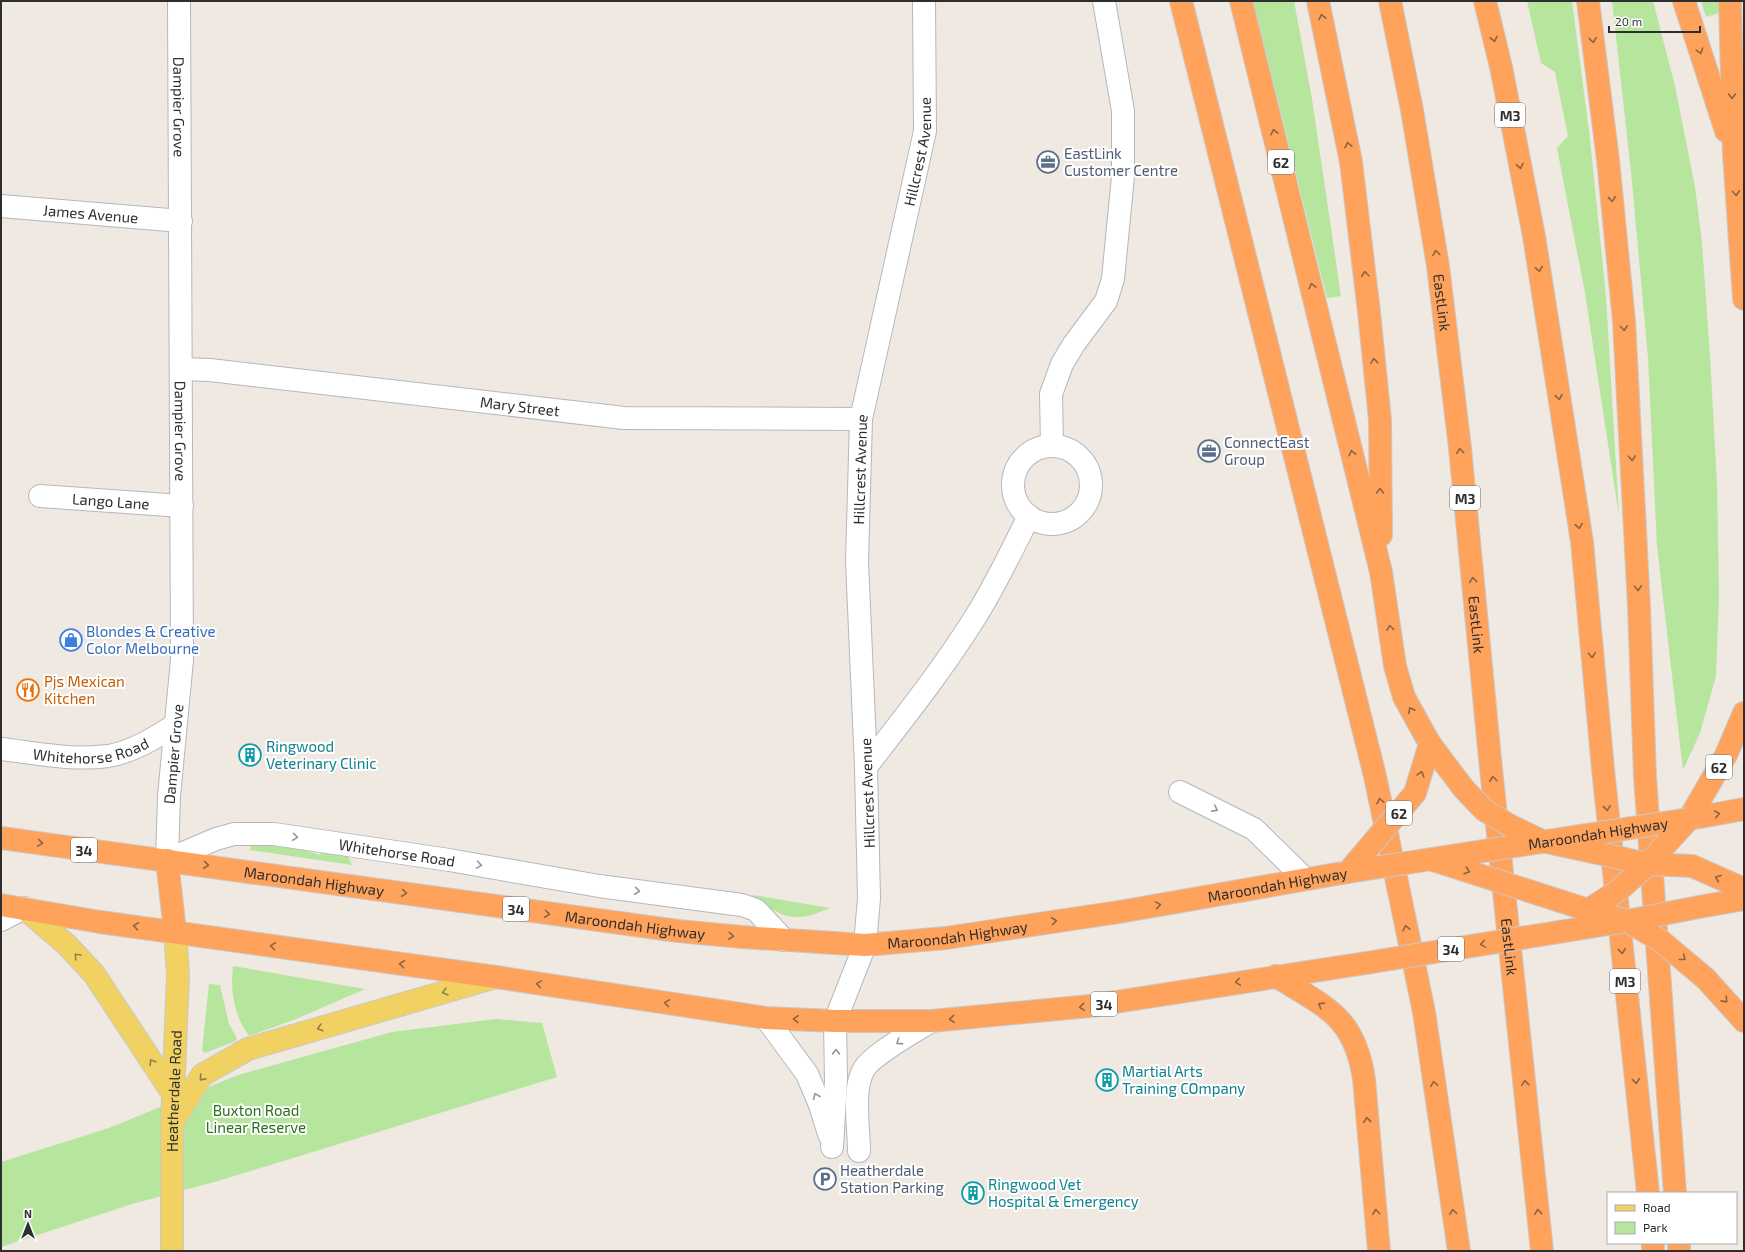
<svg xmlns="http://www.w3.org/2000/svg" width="1745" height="1252" font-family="'Exo 2',sans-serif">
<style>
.green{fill:#b6e59e}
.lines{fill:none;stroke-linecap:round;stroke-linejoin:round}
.minor-casing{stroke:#b4b7c1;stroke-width:24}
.major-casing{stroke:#c9c9c9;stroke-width:24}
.highway-casing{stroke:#c9c9c9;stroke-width:24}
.minor{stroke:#fff;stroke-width:22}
.major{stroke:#f2d163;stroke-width:22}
.highway{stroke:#ffa35c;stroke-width:22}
.highway-bridge-casing{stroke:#c9c9c9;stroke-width:24;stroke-linecap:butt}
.highway-bridge{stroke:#ffa35c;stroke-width:22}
.oneway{stroke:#8c6343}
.oneway2{stroke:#969696}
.oneway3{stroke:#908048}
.labels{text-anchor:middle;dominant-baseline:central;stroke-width:4;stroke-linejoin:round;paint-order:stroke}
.shield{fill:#fff;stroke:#6d6d6d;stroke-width:1}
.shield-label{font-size:14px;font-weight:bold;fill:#2e2e2e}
.street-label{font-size:15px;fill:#2e2e2e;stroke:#fff}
.service-label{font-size:15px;fill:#4e5e75;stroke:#fff;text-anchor:start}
.shop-label{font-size:15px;fill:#366cbe;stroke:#fff;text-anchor:start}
.food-label{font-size:15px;fill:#c56008;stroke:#fff;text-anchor:start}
.culture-label{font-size:15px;fill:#0d838f;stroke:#fff;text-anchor:start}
.park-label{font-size:15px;fill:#2c6e1b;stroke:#fff}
</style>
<rect width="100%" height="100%" fill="#efe9e1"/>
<path class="green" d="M1253,1H1294L1312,99L1341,296L1327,298Z
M1527,1H1572L1590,139L1606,297L1619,516L1585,293L1557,148L1568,136L1555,72L1541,63Z
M1612,1H1653L1675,86L1695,187L1702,243L1710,355L1717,484L1719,595L1716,676L1700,733L1683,770L1657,546L1648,358L1631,172Z
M1701,1H1720L1722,12L1706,17Z
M251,843C275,845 298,847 320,855L322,851L347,854L352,865L250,850Z
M753,895L830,908C791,925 786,916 752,899Z
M233,966L365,989L296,1019L249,1036C234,1015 230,991 233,966Z
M209,984L220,985L229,1024L237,1038L236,1041L205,1053L202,1051Z
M496,1019L542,1023L557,1077L218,1181L132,1204L1,1247V1162L109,1128L238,1075L392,1032Z"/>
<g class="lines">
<g class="minor-casing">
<g id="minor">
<path id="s1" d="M179,1L182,660L169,796L167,860L216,839L234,834H274L449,860L599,886L742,905L756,910L784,940"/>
<path id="s2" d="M1,206L181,221"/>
<path id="s3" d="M181,369L210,370L624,418L861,419"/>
<path d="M1052,446L1051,394L1062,364L1074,344L1106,301L1113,279L1123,176V111L1104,1"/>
<circle cx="1052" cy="485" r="39"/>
<path id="s4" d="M40,496L182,506"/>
<path id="s5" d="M1,749C36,753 73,761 108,756C132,752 155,738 175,725"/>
<path d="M866,767C904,718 943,669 976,616C996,584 1012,550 1029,516"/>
<path d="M1180,792L1254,829L1305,879"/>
<path d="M1,920L24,908"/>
<path d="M766,1018L807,1074L820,1105L829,1134"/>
<path id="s6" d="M832,1147L836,1081L835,1021L865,945L869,898L866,767L857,562L861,419L925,131L924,1"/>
<path d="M859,1151C859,1129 852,1089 864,1069C873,1054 914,1032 931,1021"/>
</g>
</g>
<g class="major-casing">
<g id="major">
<path d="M24,908L67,945L94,974L173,1094"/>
<path d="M172,1123L202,1075L248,1049L496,977"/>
<path id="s7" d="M172,1251V1123L178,975L175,932"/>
</g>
</g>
<g class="highway-casing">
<g id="highway">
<path d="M1181,1L1375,776L1424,1012L1459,1251"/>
<path d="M1241,1L1381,572L1395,666L1404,697L1430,744"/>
<path d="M1318,1L1351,162L1369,312L1380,420L1381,535"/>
<path id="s8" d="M1390,1L1412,110L1438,266L1460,448L1490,759L1542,1251"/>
<path d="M1485,1L1501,67L1534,236L1582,542L1603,769L1648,1193"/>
<path d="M1588,1L1608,160L1624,321L1639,607L1645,777L1675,1193"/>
<path d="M1684,1L1726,131"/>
<path d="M1730,1L1734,154L1744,299"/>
<path d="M1689,819L1726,755L1744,713"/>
<path d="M1689,819L1744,809"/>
<path id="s9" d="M1,838L678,931L742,937L865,945L946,938L1119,912L1348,872"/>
<path d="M167,860L175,932"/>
<path d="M1692,866L1744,889"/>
<path d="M1,905L100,922L496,977L766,1018L835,1021H931L1090,1006L1366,963"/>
<path d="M1699,907L1744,899"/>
<path d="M1276,976C1326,1008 1354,1015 1364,1079L1379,1251"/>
<path d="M1706,979L1744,1021"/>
<path d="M1653,1243V1251"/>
<path d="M1679,1243V1251"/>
</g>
</g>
<use href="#minor" class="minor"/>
<use href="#major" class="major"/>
<use href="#highway" class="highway"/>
<g class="highway-bridge-casing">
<g id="highway-bridge">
<path d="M1430,744L1464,789L1484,810L1509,825L1542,841L1648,864L1692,866"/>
<path d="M1433,860L1588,910L1627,921L1661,941L1706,979"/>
<path id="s10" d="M1348,872L1689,819"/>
<path d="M1348,872L1415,793L1430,744"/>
<path d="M1588,910L1619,890L1648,864L1689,819"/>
<path d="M1366,963L1627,921L1699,907"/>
</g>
</g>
<use href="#highway-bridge" class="highway-bridge"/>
</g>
<defs><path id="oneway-chevron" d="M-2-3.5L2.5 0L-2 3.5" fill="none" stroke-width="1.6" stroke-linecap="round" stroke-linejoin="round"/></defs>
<g class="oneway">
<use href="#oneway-chevron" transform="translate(1322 17) rotate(-102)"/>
<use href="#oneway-chevron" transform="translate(1494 39) rotate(77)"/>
<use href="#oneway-chevron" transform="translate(1593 40) rotate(83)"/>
<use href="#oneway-chevron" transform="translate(1700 51) rotate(72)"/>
<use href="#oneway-chevron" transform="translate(1732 96) rotate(89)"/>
<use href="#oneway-chevron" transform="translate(1274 132) rotate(-104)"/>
<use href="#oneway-chevron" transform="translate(1348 145) rotate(-102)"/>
<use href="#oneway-chevron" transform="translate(1520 166) rotate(79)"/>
<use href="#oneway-chevron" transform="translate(1736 193) rotate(86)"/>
<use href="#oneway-chevron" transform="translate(1612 199) rotate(84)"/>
<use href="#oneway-chevron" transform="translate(1436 253) rotate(-99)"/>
<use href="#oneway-chevron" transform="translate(1539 269) rotate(81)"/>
<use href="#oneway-chevron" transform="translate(1365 274) rotate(-97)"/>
<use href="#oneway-chevron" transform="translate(1312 286) rotate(-104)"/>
<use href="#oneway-chevron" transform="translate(1624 328) rotate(86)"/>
<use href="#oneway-chevron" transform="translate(1374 361) rotate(-96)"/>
<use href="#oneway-chevron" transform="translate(1559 397) rotate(81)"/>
<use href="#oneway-chevron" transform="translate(1460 451) rotate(-96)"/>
<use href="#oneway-chevron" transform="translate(1352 453) rotate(-104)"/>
<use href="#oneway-chevron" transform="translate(1632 458) rotate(87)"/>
<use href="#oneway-chevron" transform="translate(1380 491) rotate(-91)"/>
<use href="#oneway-chevron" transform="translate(1579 526) rotate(81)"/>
<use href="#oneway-chevron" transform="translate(1473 580) rotate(-96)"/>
<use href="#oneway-chevron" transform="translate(1638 588) rotate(87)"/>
<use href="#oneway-chevron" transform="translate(1390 628) rotate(-98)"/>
<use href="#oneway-chevron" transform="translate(1592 655) rotate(85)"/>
<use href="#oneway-chevron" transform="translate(1411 710) rotate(-117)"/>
<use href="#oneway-chevron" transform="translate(1421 774) rotate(-74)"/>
<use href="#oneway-chevron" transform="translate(1493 779) rotate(-97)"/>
<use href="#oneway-chevron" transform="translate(1380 801) rotate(-102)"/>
<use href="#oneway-chevron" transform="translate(1607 808) rotate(84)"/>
<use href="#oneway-chevron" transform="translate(1717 814) rotate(-10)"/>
<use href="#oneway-chevron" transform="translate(40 843) rotate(9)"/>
<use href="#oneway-chevron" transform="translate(206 865) rotate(8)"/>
<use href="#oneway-chevron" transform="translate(1467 871) rotate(18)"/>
<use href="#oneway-chevron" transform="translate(1718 878) rotate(-157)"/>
<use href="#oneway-chevron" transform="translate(404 893) rotate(8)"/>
<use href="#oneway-chevron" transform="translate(1158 905) rotate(-10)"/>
<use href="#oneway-chevron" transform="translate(547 914) rotate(8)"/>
<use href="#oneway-chevron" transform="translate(1054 921) rotate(-7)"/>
<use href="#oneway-chevron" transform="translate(136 926) rotate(-172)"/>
<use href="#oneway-chevron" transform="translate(1406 928) rotate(-102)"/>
<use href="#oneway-chevron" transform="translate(731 936) rotate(6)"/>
<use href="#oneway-chevron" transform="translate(1483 944) rotate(171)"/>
<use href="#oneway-chevron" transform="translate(273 946) rotate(-172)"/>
<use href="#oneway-chevron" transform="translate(1622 951) rotate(84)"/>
<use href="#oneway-chevron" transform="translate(1683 958) rotate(39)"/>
<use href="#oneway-chevron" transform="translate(402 964) rotate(-172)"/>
<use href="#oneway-chevron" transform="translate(1238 982) rotate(171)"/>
<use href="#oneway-chevron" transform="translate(539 984) rotate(-171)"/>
<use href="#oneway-chevron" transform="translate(1725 1000) rotate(48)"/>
<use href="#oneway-chevron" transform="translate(667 1003) rotate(-171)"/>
<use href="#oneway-chevron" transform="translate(1321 1005) rotate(-147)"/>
<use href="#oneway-chevron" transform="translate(1082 1007) rotate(175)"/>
<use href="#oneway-chevron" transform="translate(796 1019) rotate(-177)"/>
<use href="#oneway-chevron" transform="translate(952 1019) rotate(175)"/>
<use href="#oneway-chevron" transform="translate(1636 1081) rotate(84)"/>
<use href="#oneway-chevron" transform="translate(1525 1083) rotate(-96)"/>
<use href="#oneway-chevron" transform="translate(1434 1084) rotate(-98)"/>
<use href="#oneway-chevron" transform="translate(1367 1120) rotate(-96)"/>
<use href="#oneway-chevron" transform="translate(1376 1212) rotate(-95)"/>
<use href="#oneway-chevron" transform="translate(1453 1212) rotate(-98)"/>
<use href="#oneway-chevron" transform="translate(1538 1212) rotate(-96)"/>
</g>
<g class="oneway2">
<use href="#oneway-chevron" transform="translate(1215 809) rotate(26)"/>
<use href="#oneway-chevron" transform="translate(295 837) rotate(8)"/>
<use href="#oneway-chevron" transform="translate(479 865) rotate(9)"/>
<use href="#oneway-chevron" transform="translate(637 891) rotate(8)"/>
<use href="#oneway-chevron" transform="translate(899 1042) rotate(147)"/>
<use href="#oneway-chevron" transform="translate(836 1052) rotate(-91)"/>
<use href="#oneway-chevron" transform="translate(816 1096) rotate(-112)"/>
</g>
<g class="oneway3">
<use href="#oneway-chevron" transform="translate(77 956) rotate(-133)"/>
<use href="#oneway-chevron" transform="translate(445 992) rotate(164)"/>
<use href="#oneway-chevron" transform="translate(320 1028) rotate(164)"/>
<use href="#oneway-chevron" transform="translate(152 1062) rotate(-123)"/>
<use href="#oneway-chevron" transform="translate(202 1078) rotate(132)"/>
</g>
<defs>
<g id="office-ring" transform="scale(1.15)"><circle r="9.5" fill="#fff" stroke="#5c6f8a" stroke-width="1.5"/><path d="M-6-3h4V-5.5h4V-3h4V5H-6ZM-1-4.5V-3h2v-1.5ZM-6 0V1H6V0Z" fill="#5c6f8a"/></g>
<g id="shop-ring" transform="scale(1.15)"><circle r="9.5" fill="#fff" stroke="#3f7fe0" stroke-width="1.5"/><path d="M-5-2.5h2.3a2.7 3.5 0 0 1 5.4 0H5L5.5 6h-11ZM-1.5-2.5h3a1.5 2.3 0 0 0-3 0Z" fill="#3f7fe0"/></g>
<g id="restaurant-ring" transform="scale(1.15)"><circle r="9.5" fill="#fff" stroke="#e8710a" stroke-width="1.5"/><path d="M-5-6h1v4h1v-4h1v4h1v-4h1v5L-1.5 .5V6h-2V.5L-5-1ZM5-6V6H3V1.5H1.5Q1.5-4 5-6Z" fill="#e8710a"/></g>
<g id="building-ring" transform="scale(1.15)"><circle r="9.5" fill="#fff" stroke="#0f9aa8" stroke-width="1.5"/><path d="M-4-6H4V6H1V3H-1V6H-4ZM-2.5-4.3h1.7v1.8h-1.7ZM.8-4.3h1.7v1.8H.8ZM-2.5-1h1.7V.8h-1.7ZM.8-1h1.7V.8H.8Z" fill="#0f9aa8"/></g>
<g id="parking-ring" transform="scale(1.15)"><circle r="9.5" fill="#fff" stroke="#5c6f8a" stroke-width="1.5"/><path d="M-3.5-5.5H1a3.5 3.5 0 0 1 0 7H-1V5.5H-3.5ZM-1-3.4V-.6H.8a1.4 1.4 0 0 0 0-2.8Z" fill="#5c6f8a"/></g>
</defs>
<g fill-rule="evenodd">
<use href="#office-ring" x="1048" y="162"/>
<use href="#office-ring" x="1209" y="451"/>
<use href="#shop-ring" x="71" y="640"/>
<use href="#restaurant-ring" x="28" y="690"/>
<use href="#building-ring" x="250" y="755"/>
<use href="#building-ring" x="1107" y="1080"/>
<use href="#parking-ring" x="825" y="1179"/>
<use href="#building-ring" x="973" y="1193"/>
</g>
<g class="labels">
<g class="shield">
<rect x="1495" y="103" width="30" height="24" rx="3"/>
<rect x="1268" y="150" width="26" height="24" rx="3"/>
<rect x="1450" y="486" width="30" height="24" rx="3"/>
<rect x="1706" y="755" width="26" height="24" rx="3"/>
<rect x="1386" y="801" width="26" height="24" rx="3"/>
<rect x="71" y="838" width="26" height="24" rx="3"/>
<rect x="503" y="897" width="26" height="24" rx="3"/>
<rect x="1438" y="937" width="26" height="24" rx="3"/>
<rect x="1610" y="969" width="30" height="24" rx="3"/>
<rect x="1091" y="992" width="26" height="24" rx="3"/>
</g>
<g class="shield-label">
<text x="1510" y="115">M3</text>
<text x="1281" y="162">62</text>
<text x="1465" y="498">M3</text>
<text x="1719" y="767">62</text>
<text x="1399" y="813">62</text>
<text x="84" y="850">34</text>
<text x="516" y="909">34</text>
<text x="1451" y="949">34</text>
<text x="1625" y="981">M3</text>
<text x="1104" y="1004">34</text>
</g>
<g class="street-label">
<text stroke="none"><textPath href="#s1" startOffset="106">Dampier Grove</textPath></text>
<text stroke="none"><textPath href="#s6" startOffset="1008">Hillcrest Avenue</textPath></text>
<text stroke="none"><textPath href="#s2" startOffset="90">James Avenue</textPath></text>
<text stroke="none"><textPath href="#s8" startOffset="306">EastLink</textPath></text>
<text stroke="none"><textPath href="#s3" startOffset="341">Mary Street</textPath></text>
<text stroke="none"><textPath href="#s1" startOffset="430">Dampier Grove</textPath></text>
<text stroke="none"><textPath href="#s6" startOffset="684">Hillcrest Avenue</textPath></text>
<text stroke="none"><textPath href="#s4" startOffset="71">Lango Lane</textPath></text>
<text stroke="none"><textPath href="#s8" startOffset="630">EastLink</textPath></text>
<text stroke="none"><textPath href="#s5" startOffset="91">Whitehorse Road</textPath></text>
<text transform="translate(173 754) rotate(-85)">Dampier Grove</text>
<text transform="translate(867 793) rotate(-92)">Hillcrest Avenue</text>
<text stroke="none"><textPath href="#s10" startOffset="253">Maroondah Highway</textPath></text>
<text stroke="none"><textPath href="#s1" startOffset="1096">Whitehorse Road</textPath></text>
<text stroke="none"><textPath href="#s9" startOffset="316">Maroondah Highway</textPath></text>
<text stroke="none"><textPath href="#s9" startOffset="1288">Maroondah Highway</textPath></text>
<text stroke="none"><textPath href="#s9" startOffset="640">Maroondah Highway</textPath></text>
<text stroke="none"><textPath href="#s9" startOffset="964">Maroondah Highway</textPath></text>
<text stroke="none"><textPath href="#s8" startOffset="954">EastLink</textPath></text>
<text stroke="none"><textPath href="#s7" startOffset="160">Heatherdale Road</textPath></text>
</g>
<g class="service-label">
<text x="1064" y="153">EastLink<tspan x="1064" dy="17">Customer Centre</tspan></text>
<text x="1224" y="442">ConnectEast<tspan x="1224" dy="17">Group</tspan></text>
<text x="840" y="1170">Heatherdale<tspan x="840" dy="17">Station Parking</tspan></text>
</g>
<g class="shop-label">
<text x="86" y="631">Blondes &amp; Creative<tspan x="86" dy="17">Color Melbourne</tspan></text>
</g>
<g class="food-label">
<text x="44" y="681">Pjs Mexican<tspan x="44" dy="17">Kitchen</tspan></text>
</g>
<g class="culture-label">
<text x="266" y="746">Ringwood<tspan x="266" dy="17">Veterinary Clinic</tspan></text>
<text x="1122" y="1071">Martial Arts<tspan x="1122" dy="17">Training COmpany</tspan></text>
<text x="988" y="1184">Ringwood Vet<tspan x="988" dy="17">Hospital &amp; Emergency</tspan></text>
</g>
<g class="park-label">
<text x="256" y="1110">Buxton Road<tspan x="256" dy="17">Linear Reserve</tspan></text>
</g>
</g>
<rect width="1745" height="1252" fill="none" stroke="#2e2e2e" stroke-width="4"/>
<rect x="1607" y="1192" width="130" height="52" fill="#ffffff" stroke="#ababab"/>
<rect x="1615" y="1205" width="20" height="6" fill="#f2d163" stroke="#ababab"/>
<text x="1643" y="1212" font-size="12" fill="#2e2e2e">Road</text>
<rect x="1615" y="1222" width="20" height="12" fill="#b6e59e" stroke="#ababab"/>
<text x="1643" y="1232" font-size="12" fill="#2e2e2e">Park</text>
<g transform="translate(28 1224)" stroke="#ffffff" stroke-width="3" paint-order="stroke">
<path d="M0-3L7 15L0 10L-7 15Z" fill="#2e2e2e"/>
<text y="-6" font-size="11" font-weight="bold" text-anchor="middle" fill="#2e2e2e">N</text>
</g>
<path d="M1609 26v6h91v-6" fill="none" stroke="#2e2e2e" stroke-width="2"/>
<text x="1615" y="26" font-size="12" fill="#2e2e2e" stroke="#ffffff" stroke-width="3" paint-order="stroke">20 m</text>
</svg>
